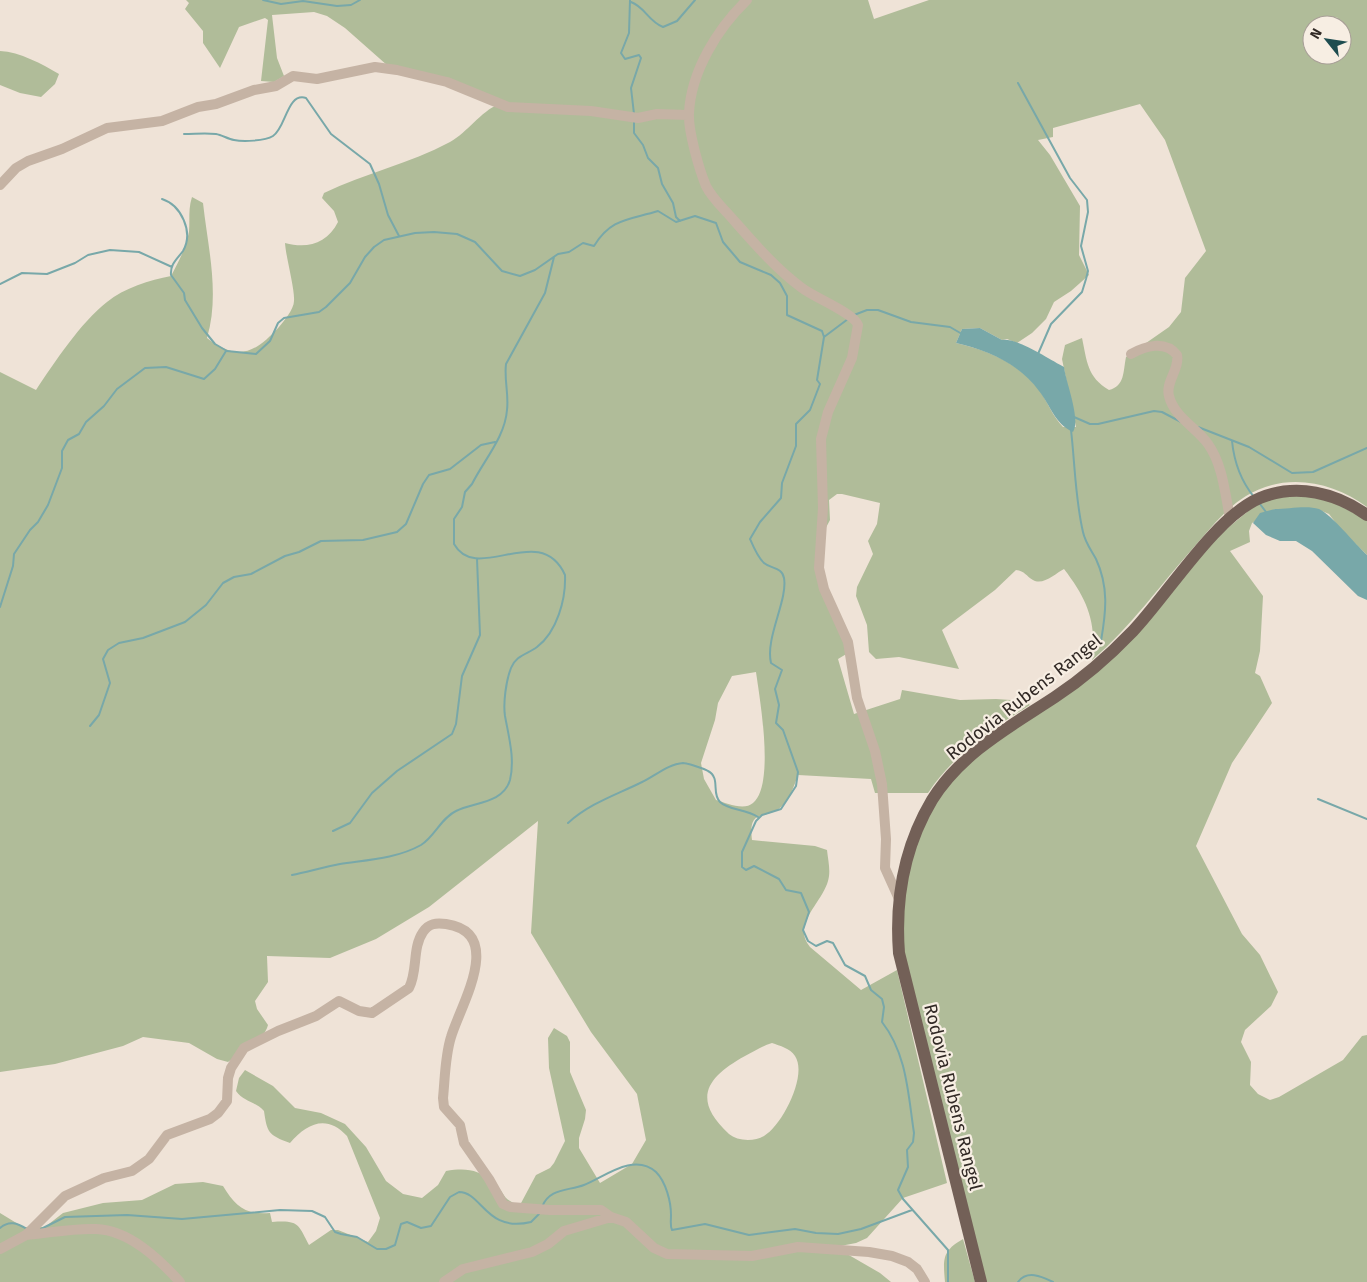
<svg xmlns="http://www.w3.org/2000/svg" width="1367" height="1282" font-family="'Fira Sans',sans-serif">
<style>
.green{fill:#b0bc99;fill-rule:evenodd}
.water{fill:#78a8a9}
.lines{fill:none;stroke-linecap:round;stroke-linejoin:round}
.stream{stroke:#78a8a9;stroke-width:2}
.minor{stroke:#c5b3a4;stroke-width:10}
.major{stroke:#736057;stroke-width:12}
.labels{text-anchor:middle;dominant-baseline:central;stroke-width:4.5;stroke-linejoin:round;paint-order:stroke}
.street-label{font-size:18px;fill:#312925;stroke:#f7eee3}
</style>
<rect width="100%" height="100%" fill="#efe3d7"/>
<path class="green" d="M186,0H868L874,19L929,0H1367V507C1332,481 1285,472 1246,496C1225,509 1210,529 1194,547C1160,585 1131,627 1092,660C1097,622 1087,599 1064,569C1056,573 1043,586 1033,580C1026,576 1025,571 1016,570L995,590L942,630L959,669L899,657L876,659L869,652L867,625L856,596L857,587L873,554L868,541L877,524L880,503L842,494H837L829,500L830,520L821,537L820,550L833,618L848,653L838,659L854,714L900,699L902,690L960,700L996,699L1025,701L1030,705C990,730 954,754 928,793H875L871,779L798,775C794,786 790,799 781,807C765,821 748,807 752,840L815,846L827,850C828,860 831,871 828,881C822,903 791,925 810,947L861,990L897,970L947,1183L903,1198L867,1238L856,1243L835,1247L880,1273L891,1282H0V1213L23,1227H45L63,1213L103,1203L142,1200L175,1184L203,1182L223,1186C235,1206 245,1215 270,1213L272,1222C299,1220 298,1224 309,1245L331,1230H338L368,1242L376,1231L380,1218L347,1136C327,1114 307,1123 290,1143C268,1135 267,1132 264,1111C255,1101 244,1102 236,1091L239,1078L245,1070L273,1086L295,1108L321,1113L345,1124L366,1147L386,1181L403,1194L422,1198L438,1185L446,1171C466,1168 478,1169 494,1183C507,1194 500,1199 520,1205L536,1175L550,1168L554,1163L565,1141L549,1068L548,1038L554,1028L567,1036L570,1042V1072L586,1110L585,1119L579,1138V1148L600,1183L632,1164L646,1140L637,1094L591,1032L531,933L538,821L429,907L376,939L330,958L267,956L268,982L255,1001L257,1009L268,1025C263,1043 242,1051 228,1062L217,1059L189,1043L143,1037L123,1046L55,1064L0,1072V372L36,390C54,363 81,322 107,302C124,288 150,280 171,276C178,263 186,248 189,232C190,220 188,209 192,197L203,203C208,248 220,294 207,338C238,362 255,353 279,327C284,321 294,309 294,301C295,289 286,258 285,243C307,249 327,244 338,222L334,211L322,198L324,193C365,173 409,164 450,142C468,132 480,112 499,104L388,66L345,28L327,16L314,12L272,15L277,58L284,76L274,82L261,81L268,20L265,18L239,27L220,68L203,43V31L185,9L189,3ZM1312,25H1342V55H1312ZM1140,104L1165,140L1206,251L1185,278L1181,312L1169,327L1126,357C1123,372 1125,386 1109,390C1087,377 1087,361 1082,338L1065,345L1062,359L1076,427H1063C1053,417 1048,403 1040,391C1021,364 987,350 956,343L962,329L980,328L1002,340L1007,339L1017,343L1032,333L1046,319L1054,302L1071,291L1089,275L1079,255L1080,206L1050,155L1038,140L1053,137V128ZM756,672C760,700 775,785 753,803C744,811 726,803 716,800L704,779L701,763L715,720L718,703L732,676ZM772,1043C780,1046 790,1048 795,1056C808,1075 782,1126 764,1136C754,1142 737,1141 729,1134C691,1099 707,1077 745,1056C755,1051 762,1046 772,1043Z
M0,51C20,52 42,64 59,74L55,84L41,97L20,93L0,85Z
M1318,494L1367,520V555L1341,530L1329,514L1317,509H1275L1252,523L1249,531L1250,542L1230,551L1263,596L1260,651L1255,673L1260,676L1272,703L1232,763L1196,846L1242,934L1260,955L1278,992L1271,1006L1245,1030L1241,1042L1251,1062L1250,1085L1258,1094L1270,1100L1279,1097L1343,1060L1362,1036L1367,1035V1282H985L903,951V885L924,818L961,767L1077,685L1212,541L1264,498Z
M963,1239L975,1282H945C943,1259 942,1251 963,1239Z"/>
<path class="water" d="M980,328L1002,340C1016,337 1050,360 1064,367C1066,383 1081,419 1073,432C1054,423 1051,406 1039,391C1020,364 987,350 956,343L962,329Z
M1275,509C1288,509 1307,505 1319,509C1331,514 1355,544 1367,555V600L1358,596L1312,551L1296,541H1280L1266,535L1253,523L1260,513Z"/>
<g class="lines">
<path class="stream" d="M263,0L281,4L303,1L337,6L351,5L360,0
M630,0L629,33L621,53L625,59L639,55L641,58L631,88L634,114
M631,2C645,7 648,21 663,27L677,21L695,0
M1018,83L1070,178L1087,200L1088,212L1081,246L1088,271L1086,279L1082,292L1051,324L1038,354
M634,121V133L643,145L648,158L658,168L662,184L673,203L676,217L680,221
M184,134C195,134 205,133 216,134C222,135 228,139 234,140C243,142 265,141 273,136C286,128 287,92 306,98L331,134L370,164L379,184L388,215L399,236
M162,199C181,205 194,232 183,251C177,259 170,264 171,275L184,293L185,300L202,328L215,344L227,351L256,354L270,341L278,323L284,318L319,312L326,307L350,283L365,257L374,247L384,240L415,233L434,232L457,234L475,242L502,271L520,276L535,270L558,254L569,252L583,243L594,246C611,218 629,220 658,211L676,222L695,216L716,223L723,242L740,262L771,275L780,283L787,296V315L822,331L824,337L817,380L820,384L810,410L796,424V446L782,483L781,498L760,522L750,539C753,546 758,558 764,563C771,569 782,567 784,578C788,600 765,638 771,663L782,670L775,689L779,705L776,723L783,730L798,772L796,786L781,809L762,815L756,821L742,852V867L746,870L754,866L779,879L786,890L801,893L809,912L803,930L808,941L816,946L827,941L833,943L845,965L865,976L871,990L882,999L884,1007L882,1022C907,1054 908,1094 914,1133L913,1142L907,1150L908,1167L898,1190L903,1199L948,1250V1282
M0,284L22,273L47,274L75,263L88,255L110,250L139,252L172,267
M854,315L867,310H878L911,322L950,327L962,334
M824,337L848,319
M1074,417L1090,424H1098L1154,411L1162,412L1181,422
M1198,427L1249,447L1292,473L1313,472L1367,448
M1071,430C1075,464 1075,498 1083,532C1085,542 1091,550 1096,559C1109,587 1106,612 1101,641
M1232,441C1234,461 1241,481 1254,497
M1260,504L1266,512
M0,607L13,566L14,554L30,530L38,522L48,505L62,468V451L68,440L79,434L86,422L104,406L117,389L145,368L166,367L204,379L215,369L226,351
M90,726L99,715L110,683L103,659L108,650L119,643L143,638L185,622L206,605L223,583L234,577L251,574L285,556L299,552L321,541L363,540L397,532L406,524L423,484L429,475L450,469L481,445L495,442
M1318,799L1367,819
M568,823C589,804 613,796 638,784C653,778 667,764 683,763C687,763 705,769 708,771C721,778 711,793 720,802C728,810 746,809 758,817
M333,831L350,823L372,793L397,771L452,734L456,724L462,676L480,635L477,559
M292,875C307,872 324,867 340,864C366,860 396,859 421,845C435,836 441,818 456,811C473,802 503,804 510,780C515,759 509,738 505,716C503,703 506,681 511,668C516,655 528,654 537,647C557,632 566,599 565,575C540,520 477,585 454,544V519L462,507L465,492L472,484C484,460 505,437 507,410C509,394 504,380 506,364L545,293L554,257
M542,1207C549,1188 568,1191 584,1185C604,1177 634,1152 656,1172C666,1182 671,1202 671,1215C671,1221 670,1226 672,1230L705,1224L749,1235L795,1229L816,1233L838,1234L861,1229L912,1210
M0,1228C9,1220 17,1223 27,1229
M41,1229L65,1217L127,1215L182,1219L280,1210L312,1211L325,1217L335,1232L341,1234L357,1237L377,1249H386L395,1245L401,1224L407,1222L421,1228L431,1226L450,1197L459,1192C482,1192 486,1233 531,1222L539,1214
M1018,1282C1027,1270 1041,1276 1053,1282"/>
<path class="minor" d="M747,0C718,28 691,71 689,113C688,131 699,169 706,186C712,198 722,207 730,216C753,242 775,268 802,288C815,298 854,313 858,325L852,358L828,412L821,439L823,508L819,568L824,589L848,642L857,698L875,751L882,784L886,839L885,868L899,899
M0,185L16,168L28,161L62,149L107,128L162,121L198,107L216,104L254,90L276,86L293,76L317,79L375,67L397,70L447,82L508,107L591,111L638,118L657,114L688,115
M1131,354C1145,346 1165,340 1177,355C1180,369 1165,382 1169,396C1174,417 1197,428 1208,444C1223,465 1225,494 1230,518
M26,1235C49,1233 73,1228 96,1229C129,1230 159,1259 180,1282
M0,1249L26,1235L65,1196L104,1178L132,1171L149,1159L167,1135L210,1119L218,1113L227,1101L228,1078L231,1068L244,1048L278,1031L316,1016L339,1001L359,1011L372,1013L409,988C418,971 412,948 423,932C429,923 436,923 446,924C506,933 460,1006 451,1037C445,1056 445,1078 443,1098L444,1107L460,1125L464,1143L489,1179L503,1204L510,1207L550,1210H601L611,1217
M444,1282L463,1269L532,1252L548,1244L564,1231L611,1217L626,1222L654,1248L667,1254L752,1256L798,1247L869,1252L892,1256L908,1262L917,1269L925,1282"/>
<path class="major" d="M981,1282L899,953C895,900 904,847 932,800C961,753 1011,726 1055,697C1084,678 1110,655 1133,631C1168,594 1216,516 1260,498C1297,483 1336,493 1367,515"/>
</g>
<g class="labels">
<g class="street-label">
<text transform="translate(1024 697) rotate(-38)">Rodovia Rubens Rangel</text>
<text transform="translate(953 1097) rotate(76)">Rodovia Rubens Rangel</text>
</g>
</g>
<g transform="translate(1327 40) rotate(300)"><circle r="24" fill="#f7eee3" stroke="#a89f97"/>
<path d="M0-4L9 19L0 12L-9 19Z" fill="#1e4d50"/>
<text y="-8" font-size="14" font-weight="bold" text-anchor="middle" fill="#312925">N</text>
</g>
</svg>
